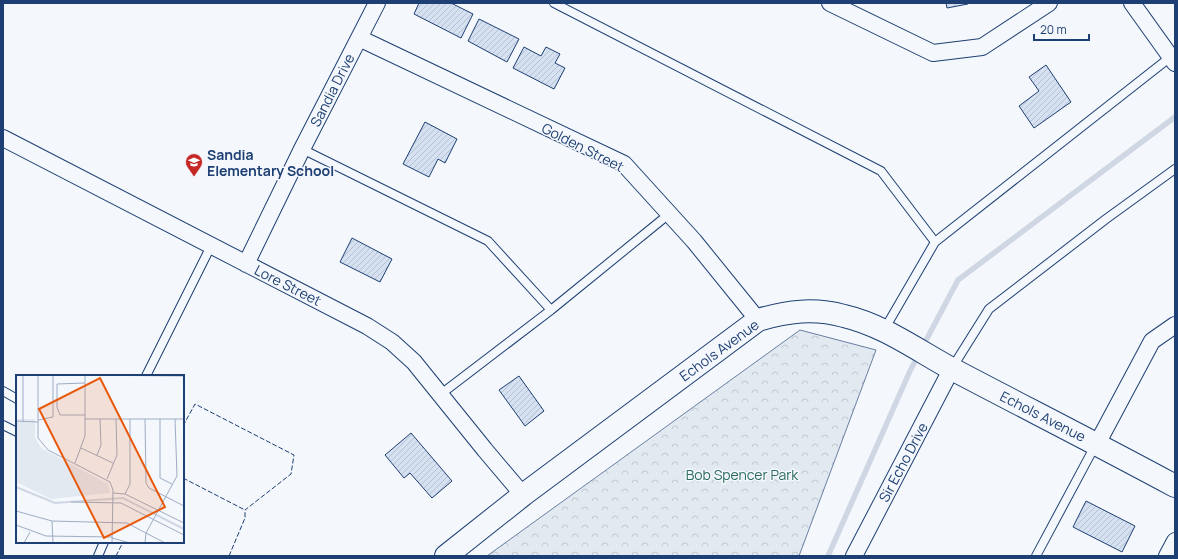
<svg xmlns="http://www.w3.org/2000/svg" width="1178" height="559" font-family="Manrope,sans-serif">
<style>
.park{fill:url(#park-crowns);stroke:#687fa3}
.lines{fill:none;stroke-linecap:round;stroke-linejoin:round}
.stream{stroke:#cfd7e4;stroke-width:5.5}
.building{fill:url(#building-hatch);stroke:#1d3f73}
.lane-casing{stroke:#1d3f73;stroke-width:10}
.street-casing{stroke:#1d3f73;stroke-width:18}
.secondary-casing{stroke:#1d3f73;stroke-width:24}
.lane{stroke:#f4f7fb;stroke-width:8}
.street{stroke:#f4f7fb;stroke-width:16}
.secondary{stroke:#f4f7fb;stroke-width:22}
.fence{stroke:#1d3f73;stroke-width:1;stroke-dasharray:5 2;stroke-linecap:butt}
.labels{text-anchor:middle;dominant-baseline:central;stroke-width:3;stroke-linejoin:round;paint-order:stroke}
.street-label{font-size:14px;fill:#1d3f73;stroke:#f4f7fb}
.poi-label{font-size:14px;font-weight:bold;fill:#1d3f73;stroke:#f4f7fb;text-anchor:start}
.park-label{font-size:14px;fill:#2c6c60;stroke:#f4f7fb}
.inset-river{fill:none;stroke:#cfd7e4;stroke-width:2}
.inset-road{fill:none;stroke:#9eadc5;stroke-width:1}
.view{fill:#e8590c;fill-opacity:0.15;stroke:#e8590c;stroke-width:2}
.inset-edge{fill:none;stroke:#1d3f73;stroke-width:2}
</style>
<defs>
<pattern id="park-crowns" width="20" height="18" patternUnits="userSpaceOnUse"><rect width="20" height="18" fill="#e3e9f0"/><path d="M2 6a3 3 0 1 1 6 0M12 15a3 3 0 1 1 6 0" fill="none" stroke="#c2c9d1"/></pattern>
<pattern id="building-hatch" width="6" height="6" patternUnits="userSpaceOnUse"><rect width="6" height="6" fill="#d5e0f0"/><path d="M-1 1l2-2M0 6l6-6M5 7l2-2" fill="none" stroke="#b6c1d1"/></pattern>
</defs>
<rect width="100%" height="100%" fill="#f4f7fb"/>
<path class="park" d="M800,330L876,350L799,556H487Z"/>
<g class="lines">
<path class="stream" d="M923,346L958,280L1175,117
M828,556L910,371L919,354"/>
</g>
<path class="building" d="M419,3H451L473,14L461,38L414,14Z
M946,3H968V4L947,8Z
M479,19L519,39L507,62L468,41Z
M524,47L541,56L546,47L560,54L555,63L565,68L554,89L513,68Z
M1046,65L1071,102L1034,128L1019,106L1039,91L1029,77Z
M425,122L457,139L445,163L438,159L429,177L403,164Z
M352,238L392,259L380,282L340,262Z
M519,376L544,411L525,426L499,390Z
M411,433L452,481L432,498L410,473L404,478L385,455Z
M1086,501L1135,526L1122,552L1073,527Z"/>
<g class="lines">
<g class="lane-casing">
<path id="lane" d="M554,3L881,171L935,242
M302,149L488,241L551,310
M884,330L935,242L1173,55
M952,368L989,309L1106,219L1175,169
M146,376L211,246
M3,391L17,399
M441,394L551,310L669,214
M3,425L17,432
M98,556L104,542
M1036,556L1096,444"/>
</g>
<g class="street-casing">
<path id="street" d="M830,3L933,53L982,47L1049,3
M1132,3L1175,63
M359,38L624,164L694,241L758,320
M3,138L367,326L392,342L414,362L485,450L523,495
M246,264L302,149L377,3
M1097,444L1152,341L1175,325
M854,556L952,368
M1167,556L1175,541"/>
</g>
<g class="secondary-casing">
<path id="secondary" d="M446,556L523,495L758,320C788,311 814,308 844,316C883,325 917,350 952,369C1026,408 1101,446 1175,486"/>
</g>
<use href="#lane" class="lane"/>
<use href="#street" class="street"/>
<use href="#secondary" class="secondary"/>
<path class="fence" d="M183,426L195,404L294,455L291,474L245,510
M183,478L245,510
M116,556L123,542
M229,556L245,518V510"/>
</g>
<defs>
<g id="school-pin" transform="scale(0.9)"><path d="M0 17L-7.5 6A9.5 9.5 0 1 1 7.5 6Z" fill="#c62828" stroke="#f4f7fb"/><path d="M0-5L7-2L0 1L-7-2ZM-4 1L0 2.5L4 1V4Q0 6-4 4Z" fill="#fff"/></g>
</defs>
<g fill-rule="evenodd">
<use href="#school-pin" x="194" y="162"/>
</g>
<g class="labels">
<g class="street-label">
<text transform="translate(332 90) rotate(-63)">Sandia Drive</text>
<text transform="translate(583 147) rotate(27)">Golden Street</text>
<text transform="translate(288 285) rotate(27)">Lore Street</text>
<text transform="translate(719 350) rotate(-36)">Echols Avenue</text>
<text transform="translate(1043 416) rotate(27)">Echols Avenue</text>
<text transform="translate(903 462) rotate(-62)">Sir Echo Drive</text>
</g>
<g class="poi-label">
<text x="207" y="154">Sandia<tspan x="207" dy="16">Elementary School</tspan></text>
</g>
<g class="park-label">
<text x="742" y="474">Bob Spencer Park</text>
</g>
</g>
<g transform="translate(16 375)">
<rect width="168" height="168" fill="#f4f7fb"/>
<path d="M0,44H19V62L25,73L92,109L94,118L35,124L0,107Z" fill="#e3e9f0"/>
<path class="inset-river" d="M0,112L39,128L107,123L168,154"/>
<path class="inset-road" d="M7,0V47M22,0V63L32,75L94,107L97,115L96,168M57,0L168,1M69,40H44L41,32V9L69,8M69,44H168M129,44L130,108L133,113L168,131M144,44V103L156,109M22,45L37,42V0M0,46L22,47M65,73L97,88M81,80L85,70L84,44M59,88L69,61V0M91,104L101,80L100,44M97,118L109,119L168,148M109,119L114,109V44M55,127L105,128L168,160M0,136L36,146L111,148L149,168M36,146L37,168M0,150L30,161L96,162M96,163L114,168M8,168L14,157M129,168L130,158L161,101L159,44"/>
<path class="view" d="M84,3L149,132L88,163L23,34Z"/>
<rect width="168" height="168" class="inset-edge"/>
</g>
<rect width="1178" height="559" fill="none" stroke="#1d3f73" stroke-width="8"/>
<path d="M1034 34v6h55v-6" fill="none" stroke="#1d3f73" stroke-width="2"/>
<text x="1040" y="34" font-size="12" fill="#1d3f73" stroke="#f4f7fb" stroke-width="3" paint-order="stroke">20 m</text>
</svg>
